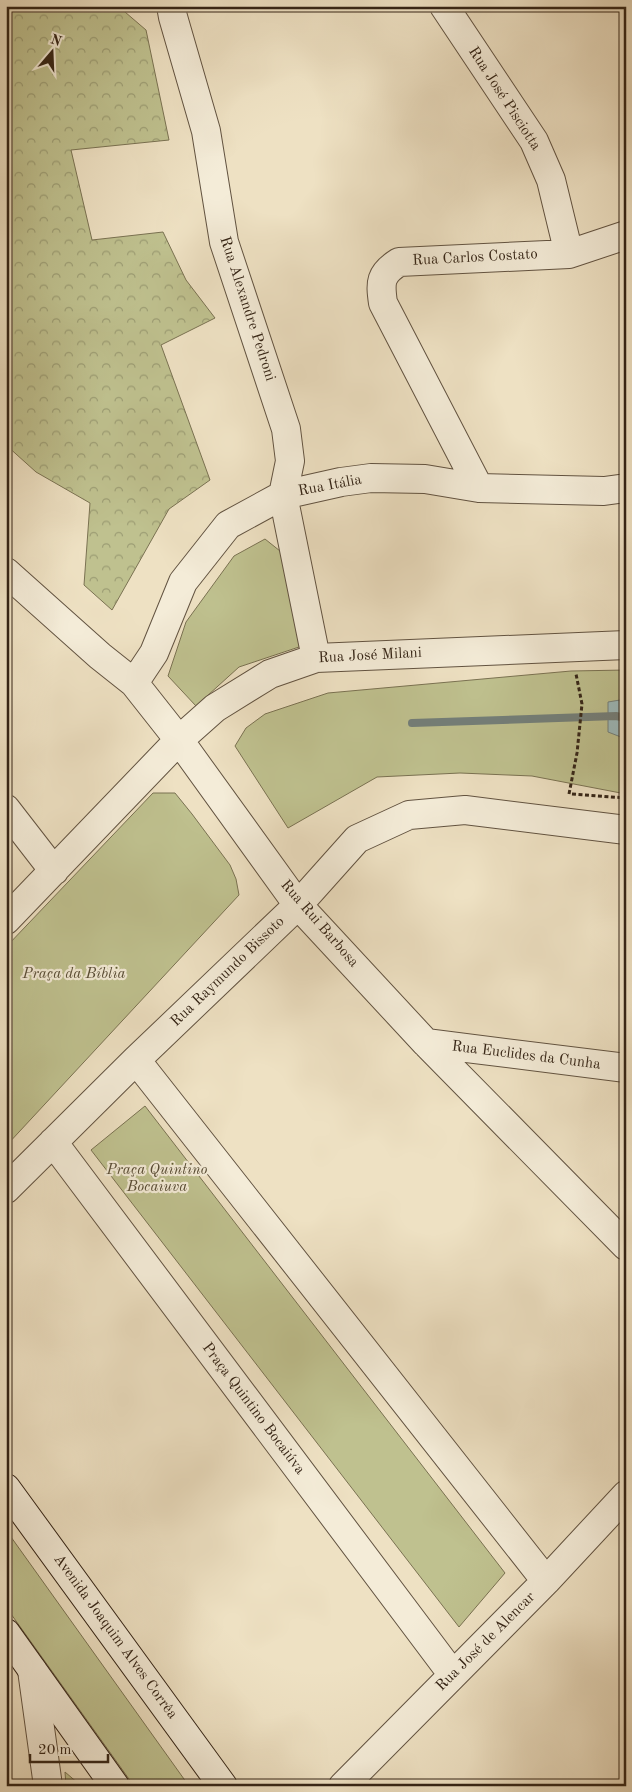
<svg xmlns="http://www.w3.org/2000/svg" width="632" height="1792" font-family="'Old Standard TT',serif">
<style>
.green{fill:#bfc18f;stroke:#7a7252}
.forest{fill:url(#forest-crowns);stroke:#7a7252}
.water{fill:#9dbbbd;stroke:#737f7a}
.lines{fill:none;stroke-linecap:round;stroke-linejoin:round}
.stream{stroke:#737f7a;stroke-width:8}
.minor-casing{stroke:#625341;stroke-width:30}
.tertiary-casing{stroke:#625341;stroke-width:30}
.secondary-casing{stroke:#342416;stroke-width:30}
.path{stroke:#342416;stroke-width:3;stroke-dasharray:4 2.5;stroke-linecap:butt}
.minor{stroke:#f4ecd8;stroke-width:28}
.tertiary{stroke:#f4ecd8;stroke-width:28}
.secondary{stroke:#f4ecd8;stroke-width:28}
.labels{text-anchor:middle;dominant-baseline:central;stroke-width:4.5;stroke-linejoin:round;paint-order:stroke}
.street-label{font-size:15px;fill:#342416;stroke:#f4ecd8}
.park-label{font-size:15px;font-style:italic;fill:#574b34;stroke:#f4ecd8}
</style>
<defs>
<pattern id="forest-crowns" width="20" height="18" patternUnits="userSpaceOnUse" patternTransform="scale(1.25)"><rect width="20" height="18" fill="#bfc18f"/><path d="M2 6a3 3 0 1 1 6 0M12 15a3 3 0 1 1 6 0" fill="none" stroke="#9c9d74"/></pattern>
</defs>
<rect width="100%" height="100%" fill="#eee1c3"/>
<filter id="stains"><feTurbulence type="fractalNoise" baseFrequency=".004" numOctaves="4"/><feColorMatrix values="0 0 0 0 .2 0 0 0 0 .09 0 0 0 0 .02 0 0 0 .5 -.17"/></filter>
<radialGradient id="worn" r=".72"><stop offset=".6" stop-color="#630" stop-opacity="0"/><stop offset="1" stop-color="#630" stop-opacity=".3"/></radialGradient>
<path class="green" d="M265,539L285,555L302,646L239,667L196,706L168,676L186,622L234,556Z
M626,670V794L532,776L460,773L377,777L288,828L235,746L246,728L265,714L328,693L571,671Z
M153,793H175L192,814L230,865L236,879L239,895L6,1146V947Z
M145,1106L505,1573L459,1627L91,1150Z
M6,1530L189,1786H134L6,1607Z
M65,1772L79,1784L80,1786H66Z"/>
<path class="forest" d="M6,6H118L146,30L169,140L71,150L92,240L163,232L186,280L215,318L161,345L210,480L169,509L112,610L84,585L90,503L36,472L6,445Z"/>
<path class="water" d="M626,699V739L608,732V702Z"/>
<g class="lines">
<path class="stream" d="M412,723L616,716L626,718"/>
<g class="minor-casing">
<path id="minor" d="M171,6L173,17L206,131L224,242L286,429L290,461L283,495L316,658
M444,6L534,141L551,180L569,254
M479,488L383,303C380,282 380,274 399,262L569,254L626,235
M6,572L100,656L134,683L179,740L298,905L426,1043L626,1246
M134,683L154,653L183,582L228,525L283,495L341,482L371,478L425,479L479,488L604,491L626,488
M6,809L54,871
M6,920L179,740L215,708L270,674L316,658L626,645
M426,1043L626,1068
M136,1060L546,1581
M53,1142L453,1675
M6,1189L136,1060L298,905L357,839L409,815L465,810L626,830
M343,1786L546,1581L626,1495"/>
</g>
<g class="tertiary-casing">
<path id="tertiary" d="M32,1670L48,1786"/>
</g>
<g class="secondary-casing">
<path id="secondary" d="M6,1488L223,1786
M6,1633L115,1786"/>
</g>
<path class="path" d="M569,794L577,753L582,704L576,674
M572,794L626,798"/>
<use href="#minor" class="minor"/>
<use href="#tertiary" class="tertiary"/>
<use href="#secondary" class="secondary"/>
</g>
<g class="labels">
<g class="street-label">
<text transform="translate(504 99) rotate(57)">Rua José Pisciotta</text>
<text transform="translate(475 258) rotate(-3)">Rua Carlos Costato</text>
<text transform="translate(247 309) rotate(72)">Rua Alexandre Pedroni</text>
<text transform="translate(330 486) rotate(-11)">Rua Itália</text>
<text transform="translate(370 656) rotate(-3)">Rua José Milani</text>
<text transform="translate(319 924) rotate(49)">Rua Rui Barbosa</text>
<text transform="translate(228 972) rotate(-44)">Rua Raymundo Bissoto</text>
<text transform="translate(526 1056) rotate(7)">Rua Euclides da Cunha</text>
<text transform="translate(253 1409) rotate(53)">Praça Quintino Bocaiúva</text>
<text transform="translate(115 1637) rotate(54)">Avenida Joaquim Alves Corrêa</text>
<text transform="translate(486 1642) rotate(-45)">Rua José de Alencar</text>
</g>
<g class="park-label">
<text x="74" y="974">Praça da Bíblia</text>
<text x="157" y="1170">Praça Quintino<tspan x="157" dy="17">Bocaiuva</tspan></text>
</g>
</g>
<rect width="632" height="1792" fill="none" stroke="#eee1c3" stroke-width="25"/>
<rect x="8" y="8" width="617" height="1777" fill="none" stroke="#342416" stroke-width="2.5"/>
<rect x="12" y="12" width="607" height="1767" fill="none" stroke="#342416"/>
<g transform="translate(52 52) rotate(19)" stroke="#f4ecd8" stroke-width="4" paint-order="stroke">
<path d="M0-4L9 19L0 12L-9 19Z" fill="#342416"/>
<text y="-8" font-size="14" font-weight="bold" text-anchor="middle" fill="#342416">N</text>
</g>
<path d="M30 1754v8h78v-8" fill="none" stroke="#342416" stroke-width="2.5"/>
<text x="38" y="1754" font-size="15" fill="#342416" stroke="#f4ecd8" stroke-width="4" paint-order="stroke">20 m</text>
<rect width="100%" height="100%" filter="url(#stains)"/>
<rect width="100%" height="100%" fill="url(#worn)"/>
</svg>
